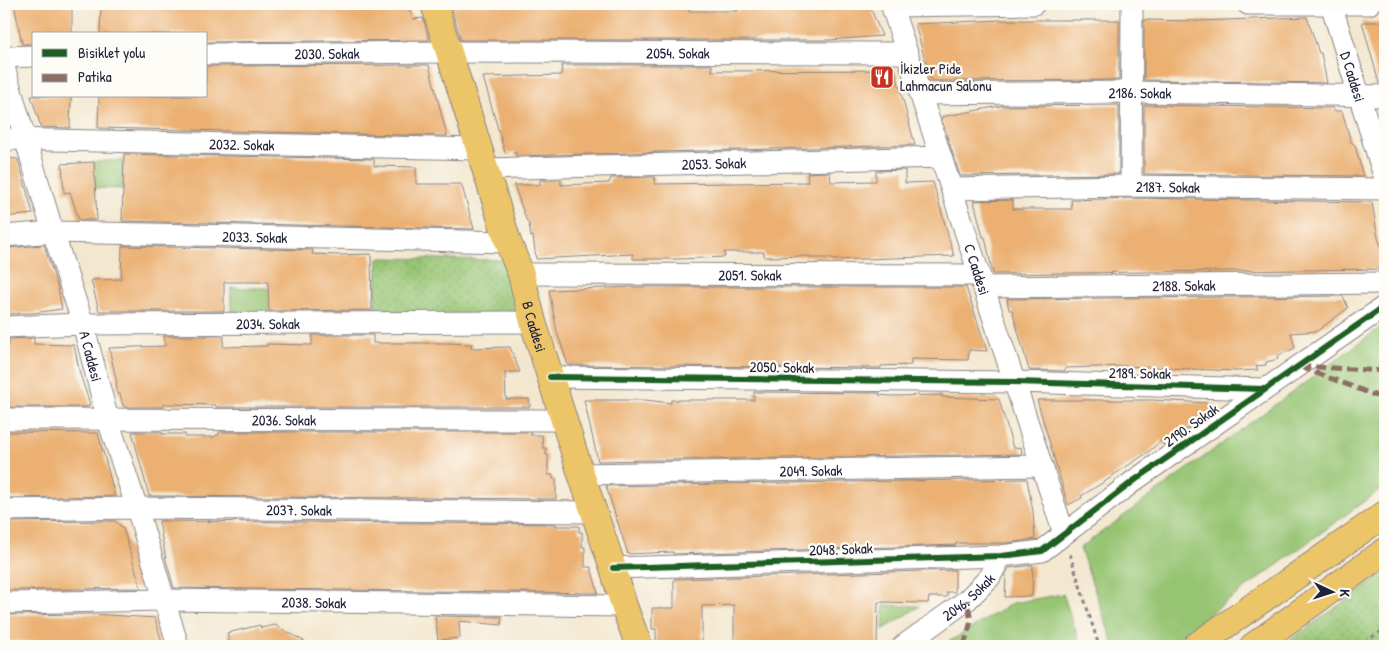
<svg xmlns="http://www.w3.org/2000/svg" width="1389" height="650" font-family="'Patrick Hand',sans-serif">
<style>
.green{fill:#96c472;stroke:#5c7356}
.park{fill:url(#park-dots);stroke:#5c7356}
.building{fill:#ebb072}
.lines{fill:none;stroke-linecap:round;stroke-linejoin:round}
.minor-casing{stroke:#8a8485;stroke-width:23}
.major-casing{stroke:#8a8485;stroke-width:28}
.path{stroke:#8a8485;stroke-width:3;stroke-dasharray:4 4;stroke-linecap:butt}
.minor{stroke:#fff;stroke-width:21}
.major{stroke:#edc569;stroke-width:26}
.quiet{stroke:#8d6e63;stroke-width:5;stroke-dasharray:10 5;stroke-linecap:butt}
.cycleway-casing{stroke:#fdfcf7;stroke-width:9}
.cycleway{stroke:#1b5e20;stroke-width:6}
.labels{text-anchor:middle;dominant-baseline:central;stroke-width:4.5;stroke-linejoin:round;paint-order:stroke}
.street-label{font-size:15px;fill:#22223b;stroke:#fdfcf7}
.poi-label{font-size:15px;fill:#22223b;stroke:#fdfcf7;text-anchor:start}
</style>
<defs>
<pattern id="park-dots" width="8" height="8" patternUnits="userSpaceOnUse" patternTransform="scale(1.25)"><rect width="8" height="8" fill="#96c472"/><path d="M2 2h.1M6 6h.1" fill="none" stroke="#81a864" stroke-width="1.8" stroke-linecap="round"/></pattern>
</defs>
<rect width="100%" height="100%" fill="#fdfcf7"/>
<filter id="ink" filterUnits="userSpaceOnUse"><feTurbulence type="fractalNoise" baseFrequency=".02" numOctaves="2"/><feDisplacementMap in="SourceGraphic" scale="10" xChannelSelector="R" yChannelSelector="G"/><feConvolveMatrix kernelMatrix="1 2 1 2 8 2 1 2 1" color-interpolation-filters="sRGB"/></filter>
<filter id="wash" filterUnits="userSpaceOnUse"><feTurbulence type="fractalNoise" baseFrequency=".0096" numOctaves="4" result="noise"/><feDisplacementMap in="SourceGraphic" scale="20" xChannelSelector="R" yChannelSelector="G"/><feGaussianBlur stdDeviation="1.12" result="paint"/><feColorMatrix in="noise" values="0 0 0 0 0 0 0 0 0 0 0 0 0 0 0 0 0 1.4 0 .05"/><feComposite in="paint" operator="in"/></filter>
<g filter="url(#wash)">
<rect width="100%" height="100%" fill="#f3e7cf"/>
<path class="green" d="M124,160L123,189L95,188L94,162Z
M231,288H268L269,312L231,313Z
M1385,324V486L1166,646H1114L1080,548Z
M1063,594L1081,646H942L1013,603Z
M884,605L920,606L883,630Z"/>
<path class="park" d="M378,258L508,260L527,318L374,319Z
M1385,572V646H1282Z"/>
<g id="blocks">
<path class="building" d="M14,4H72V34H34V44H22Z
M101,4H407L413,19L423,18L429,40L206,42V34H100Z
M450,4H610V8H689V11H738V5H777V8H810L844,6V4H869L882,36L829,40H461Z
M1307,17L1319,53H1321L1327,83L1144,80V20L1198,21Z
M1001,20H1119V80L931,81L915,24Z
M1362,22H1385V84L1379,83Z
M429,65L447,136L98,128L99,96H206V66Z
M562,65H712V71L895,70L915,145L516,156V152L505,153L483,77L561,75Z
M31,96H71L70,128L41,127Z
M1119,105V174L960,176L941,117L1000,106Z
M1144,105L1333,108V111H1342L1351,142L1355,145L1363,176L1144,174Z
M124,154L374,159V166L416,167V184H461L462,186L474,229L122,221Z
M4,158L18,159L33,214L4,217Z
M94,162L97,220H79L70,192L64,193L62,164Z
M905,170V183L933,182L954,256L832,260V258H810V256L764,257V252H724L725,257L678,259H633V254L536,259L533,236L531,237L529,223L527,222L514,185H540V180H561V185L609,183L611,178L655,177L654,184L808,182L807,173L830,172L831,182L876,181V171Z
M1131,198L1372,202L1378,238L1385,259V269L993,274L985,237H983L974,201L1013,200V209H1072L1071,200Z
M44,245L58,289L62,309L33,313L8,314V284L4,283V248Z
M122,246L313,250L312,254L340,255L371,254L372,310L269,311L268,282H224V311H99L91,280L121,279Z
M633,287H966L987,351L969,350L968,360L911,359V365L881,366V368L568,365L557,332L549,290Z
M1343,296L1348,308L1317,331L1291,333L1295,348L1277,356L1278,359L1266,362V365L1256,366L1258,370L1235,371L1126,366L1065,368V371L1029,370L1012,310H1009L1007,299Z
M312,335H373V343H446L472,344L471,348L510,347L520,372H505L506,399H529L530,407H216V405L164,404V407H125L123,406L120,394H118L116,384L117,383L109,348L165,346L164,336H224L223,347L267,346V344L312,345Z
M34,338V344L74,345L80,374L90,404L88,407H4V346H9V339Z
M754,392L880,393L879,395L891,396L942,395V397L999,399L1013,448L1021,447L1022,454L598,461L584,400H645L671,403V400H754Z
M1037,400H1152L1210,403L1212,411L1163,445L1162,440L1147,453L1112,476V477L1081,496L1082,498L1068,505Z
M4,432L98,433L115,496L4,498Z
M132,432H162V434H185V437H215L216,435H219V432H531V435H542L543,448H546V455H548V475H553V479H556V499L149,496Z
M1027,479L1033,512L1035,539L1007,543H956V545L673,554V552L628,554L606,486Z
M115,521L123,528L141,588L4,590V522Z
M159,521L556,524V526H579V532H582V547H585V567H591L598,593L174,588L166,560Z
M1033,565L1032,596L1005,597L1006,574L1009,568Z
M955,570V592H947V597H929L928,603L878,602L877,644L734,645V605L702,606V646H656V629H652V608H674V579Z
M92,614L155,618L163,646H130V644L99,642V646H37V642L4,641V615Z
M435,616L502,617L501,625L459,621L460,638L438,640Z
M260,625L261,628L275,625L313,646H230L227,633Z"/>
</g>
</g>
<g filter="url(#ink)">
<use href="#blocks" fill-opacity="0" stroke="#8a8485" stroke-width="1"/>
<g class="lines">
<g class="minor-casing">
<g id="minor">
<path id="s1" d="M891,4L1064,534"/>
<path d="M1248,4H1369"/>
<path id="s2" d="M1331,4L1385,179"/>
<path d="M892,6L1034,4"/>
<path id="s3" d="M206,54L449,52L907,53"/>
<path d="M4,57L34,56"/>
<path id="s4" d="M4,67L53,232L83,324L108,420L137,508L178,646"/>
<path id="s5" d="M920,94L1131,92L1385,96"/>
<path id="s6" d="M4,139L480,149"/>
<path id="s7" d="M486,169L941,157"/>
<path d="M1131,186L1132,4"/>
<path id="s8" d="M952,189L1131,186L1385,189"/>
<path id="s9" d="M4,236L53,232L508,242"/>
<path id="s10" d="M521,274L979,275"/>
<path id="s11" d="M983,287L1385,283"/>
<path id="s12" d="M4,327L83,324L533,322"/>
<path d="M550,377L1014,382L1264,389"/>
<path id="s13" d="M4,419L563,420"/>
<path id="s14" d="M581,474L1042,466"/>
<path id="s15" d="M4,510L137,508L593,512"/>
<path d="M613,568L1001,556L1042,551L1135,480L1385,306"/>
<path id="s16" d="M4,603L164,600L624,606"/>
<path id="s17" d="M903,646L967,600L990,577L1001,556"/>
</g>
</g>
<g class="major-casing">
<g id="major">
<path id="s18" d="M434,4L508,242L521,274L533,322L581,474L613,568L624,606L639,646"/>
<path d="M1196,646L1385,514"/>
<path d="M1253,646L1385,551"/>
</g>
</g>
<path class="path" d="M1070,554L1099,646
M1358,646L1385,629"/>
<use href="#minor" class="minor"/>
<use href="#major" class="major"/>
<path class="quiet" d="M1385,371L1298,366L1385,399
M964,646L971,621L967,600"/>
<g class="cycleway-casing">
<path id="cycleway" d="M550,377L1014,382L1264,389
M613,568L1001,556L1042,551L1135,480L1385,306"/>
</g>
<use href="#cycleway" class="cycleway"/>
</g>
</g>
<defs>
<g id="restaurant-square" transform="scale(1.25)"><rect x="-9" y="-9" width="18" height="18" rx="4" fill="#c8321e" stroke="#fdfcf7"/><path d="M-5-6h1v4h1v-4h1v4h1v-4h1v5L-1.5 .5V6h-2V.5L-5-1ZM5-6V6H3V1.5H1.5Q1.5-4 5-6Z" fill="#fff"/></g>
</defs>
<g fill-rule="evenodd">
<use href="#restaurant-square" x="882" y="77"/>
</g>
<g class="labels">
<g class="street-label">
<text stroke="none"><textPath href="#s3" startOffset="472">2054. Sokak</textPath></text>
<text stroke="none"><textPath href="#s3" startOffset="121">2030. Sokak</textPath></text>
<text stroke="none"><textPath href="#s2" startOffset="76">D Caddesi</textPath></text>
<text stroke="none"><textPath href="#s5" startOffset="220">2186. Sokak</textPath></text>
<text stroke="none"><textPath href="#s6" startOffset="238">2032. Sokak</textPath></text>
<text stroke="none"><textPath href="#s7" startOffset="228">2053. Sokak</textPath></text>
<text stroke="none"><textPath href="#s8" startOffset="216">2187. Sokak</textPath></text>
<text stroke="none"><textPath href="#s9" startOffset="251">2033. Sokak</textPath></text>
<text stroke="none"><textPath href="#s1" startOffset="279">C Caddesi</textPath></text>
<text stroke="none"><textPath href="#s10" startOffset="229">2051. Sokak</textPath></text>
<text stroke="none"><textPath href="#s11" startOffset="201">2188. Sokak</textPath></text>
<text stroke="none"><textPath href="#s12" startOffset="264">2034. Sokak</textPath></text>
<text stroke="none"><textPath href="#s18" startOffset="338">B Caddesi</textPath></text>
<text stroke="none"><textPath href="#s4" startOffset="302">A Caddesi</textPath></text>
<text transform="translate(782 367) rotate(1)">2050. Sokak</text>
<text transform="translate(1140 373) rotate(1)">2189. Sokak</text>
<text stroke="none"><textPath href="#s13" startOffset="280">2036. Sokak</textPath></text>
<text transform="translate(1191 425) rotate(-35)">2190. Sokak</text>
<text stroke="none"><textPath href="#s14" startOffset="230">2049. Sokak</textPath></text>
<text stroke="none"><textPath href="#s15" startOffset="295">2037. Sokak</textPath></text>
<text transform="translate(841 549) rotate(-2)">2048. Sokak</text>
<text stroke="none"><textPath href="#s17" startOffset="82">2046. Sokak</textPath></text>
<text stroke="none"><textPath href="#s16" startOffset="310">2038. Sokak</textPath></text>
</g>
<g class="poi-label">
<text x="900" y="68">İkizler Pide<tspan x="900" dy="17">Lahmacun Salonu</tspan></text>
</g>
</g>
<rect width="1389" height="650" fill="none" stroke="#fdfcf7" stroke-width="20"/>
<rect x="32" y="32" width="175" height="65" fill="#fdfcf7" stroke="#a5a5ac"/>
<rect x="42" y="49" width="25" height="8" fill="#1b5e20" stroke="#a5a5ac"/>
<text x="78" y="58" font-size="15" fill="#22223b">Bisiklet yolu</text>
<rect x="42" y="74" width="25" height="8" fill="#8d6e63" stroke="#a5a5ac"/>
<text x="78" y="82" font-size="15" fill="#22223b">Patika</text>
<g transform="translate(1332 592) rotate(94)" stroke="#fdfcf7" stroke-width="4" paint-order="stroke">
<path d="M0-4L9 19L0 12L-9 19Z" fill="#22223b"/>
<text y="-8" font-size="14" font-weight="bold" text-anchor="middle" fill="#22223b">K</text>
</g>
</svg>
